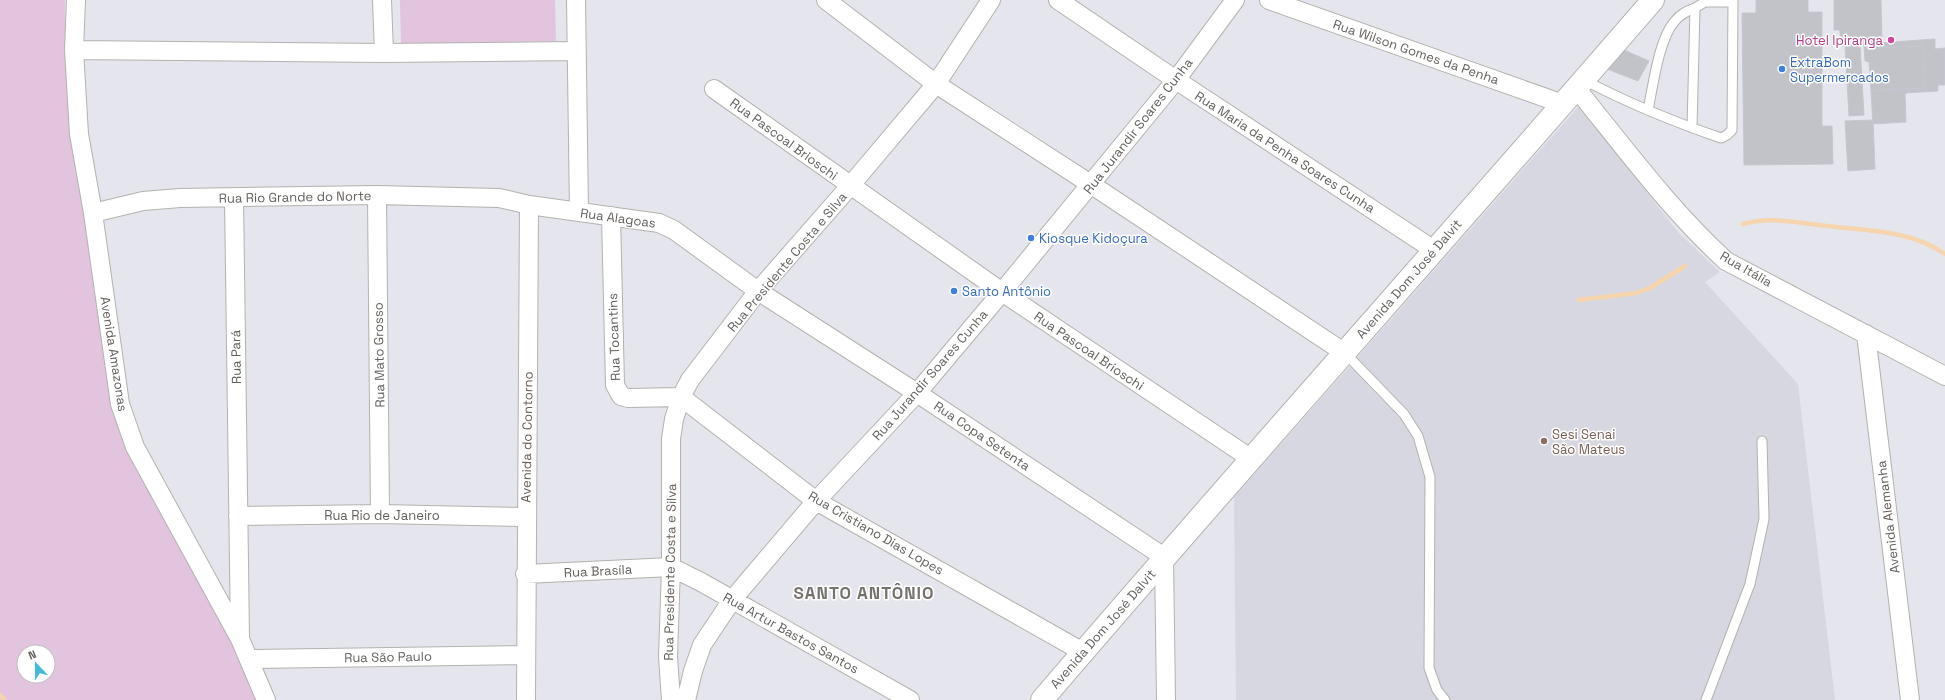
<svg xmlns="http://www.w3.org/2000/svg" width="1945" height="700" font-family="'Space Grotesk',sans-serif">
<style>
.education{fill:#d6d7e0}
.green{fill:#e2c4df;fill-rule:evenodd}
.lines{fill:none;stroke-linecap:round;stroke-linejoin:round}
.stream{stroke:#f6d4ad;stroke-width:4.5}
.building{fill:#c1c3c9;stroke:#c4c7d2}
.service-casing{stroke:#b3b2ae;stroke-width:11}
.minor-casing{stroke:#b3b2ae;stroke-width:20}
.tertiary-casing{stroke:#b3b2ae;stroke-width:24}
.service{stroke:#fff;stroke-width:9}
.minor{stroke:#fff;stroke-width:18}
.tertiary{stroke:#fff;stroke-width:22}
.hotel-dot{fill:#d1479c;stroke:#fff;stroke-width:1.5}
.shop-dot{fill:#3f7fe0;stroke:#fff;stroke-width:1.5}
.education-dot{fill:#8d6e63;stroke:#fff;stroke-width:1.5}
.labels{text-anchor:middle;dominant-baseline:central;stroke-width:3;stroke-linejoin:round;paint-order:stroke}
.hotel-label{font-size:13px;fill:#b23c85;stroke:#fff;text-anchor:end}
.street-label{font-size:13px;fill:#64615d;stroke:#fff}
.shop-label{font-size:13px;fill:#366cbe;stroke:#fff;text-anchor:start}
.education-label{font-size:13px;fill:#785e54;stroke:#fff;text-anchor:start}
.district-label{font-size:17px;font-weight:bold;letter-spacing:1px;fill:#76736e;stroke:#fff}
</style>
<rect width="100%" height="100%" fill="#e5e6ed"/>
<path class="education" d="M1579,106L1678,232L1720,272L1705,282L1798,384L1835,700H1236L1234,497Z"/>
<path class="green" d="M0,0H65L66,63L123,438L159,511L170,527L243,662L261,700H0ZM24,652H48V676H24Z
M400,0H555L556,41L401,45Z"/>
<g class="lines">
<path class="stream" d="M1743,224C1771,216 1799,223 1828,226C1867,231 1911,230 1945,254
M1579,300L1636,293L1650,288L1685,266
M0,695L5,700"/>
</g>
<path class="building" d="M1756,0H1808V12H1822V126H1832L1833,164L1744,165L1742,13H1756Z
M1834,0H1881L1882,42L1879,43V48L1923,46L1925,88L1871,91L1869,62L1865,61L1864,45L1841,46L1840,30H1834Z
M1935,39V49L1945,48V85H1938V91L1905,93L1906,122L1873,124L1871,91L1925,88L1923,46L1879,48V43Z
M1860,45L1864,115L1849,116L1845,46Z
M1624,50L1649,61L1638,81L1607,69Z
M1873,120L1875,169L1848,171L1845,121Z"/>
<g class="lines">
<g class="service-casing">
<path id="service" d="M1584,80C1628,103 1674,122 1721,138L1727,135L1732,130L1733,0
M1648,110C1653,86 1659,38 1675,21C1680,14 1687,11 1695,8
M1692,128L1695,8L1705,2H1733
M1345,353L1404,414L1418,436L1430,477L1429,668L1437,690L1445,700
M1706,700L1750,584L1764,519L1762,441"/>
</g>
<g class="minor-casing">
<path id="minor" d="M76,0L74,50L79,134L93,213L120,404L135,447L240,639L266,700
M382,0L384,53
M576,0L579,212
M826,0L936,84L1092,185L1345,353
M1058,0L1176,80L1434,250
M1269,0L1563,104
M74,50L384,53L576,51
M1576,88C1624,147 1670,210 1726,261L1945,376
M714,89L1002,292L1250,458
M377,195L380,514
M234,197L240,637
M529,205L659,223L674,230L758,291L917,393L1164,557L1166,700
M93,213L143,201L180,198L377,195L499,198L529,205L526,700
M611,216L615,385L621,396L628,398L681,397
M1866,334L1910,700
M681,397L816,501L1083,652
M238,516L380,514L526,517
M525,574L671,567L701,582L910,700
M250,659L526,655
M671,700L668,657L671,567V439L674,419L681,397L690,380L758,291L850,186L936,84L991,0
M686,700L693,671L702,645L732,600L816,501L917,393L1002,292L1176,80L1235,0"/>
</g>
<g class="tertiary-casing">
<path id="tertiary" d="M1042,700C1243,465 1450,235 1653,0"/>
</g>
<use href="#service" class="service"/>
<use href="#minor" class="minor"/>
<use href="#tertiary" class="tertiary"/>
</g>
<circle class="hotel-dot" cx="1891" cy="40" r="4"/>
<g class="shop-dot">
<circle cx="1782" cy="69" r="4"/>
<circle cx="1031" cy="238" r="4"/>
<circle cx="954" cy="291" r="4"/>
</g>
<circle class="education-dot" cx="1544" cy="441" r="4"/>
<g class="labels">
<g class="hotel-label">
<text x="1883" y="40">Hotel Ipiranga</text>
</g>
<g class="street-label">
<text transform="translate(1416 52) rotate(19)">Rua Wilson Gomes da Penha</text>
<text transform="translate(1138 126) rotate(-52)">Rua Jurandir Soares Cunha</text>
<text transform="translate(784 139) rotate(36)">Rua Pascoal Brioschi</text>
<text transform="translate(1285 152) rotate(33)">Rua Maria da Penha Soares Cunha</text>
<text transform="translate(295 197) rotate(-1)">Rua Rio Grande do Norte</text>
<text transform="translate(618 218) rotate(8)">Rua Alagoas</text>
<text transform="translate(787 262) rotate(-50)">Rua Presidente Costa e Silva</text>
<text transform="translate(1746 269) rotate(30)">Rua Itália</text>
<text transform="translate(1409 279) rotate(-49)">Avenida Dom José Dalvit</text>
<text transform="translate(614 337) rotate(-92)">Rua Tocantins</text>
<text transform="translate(1089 351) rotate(34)">Rua Pascoal Brioschi</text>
<text transform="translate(114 354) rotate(81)">Avenida Amazonas</text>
<text transform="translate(379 355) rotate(-91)">Rua Mato Grosso</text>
<text transform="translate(236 357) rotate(-91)">Rua Pará</text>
<text transform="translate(930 375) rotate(-49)">Rua Jurandir Soares Cunha</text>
<text transform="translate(982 436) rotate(34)">Rua Copa Setenta</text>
<text transform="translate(527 437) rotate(-89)">Avenida do Contorno</text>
<text x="382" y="515">Rua Rio de Janeiro</text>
<text transform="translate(1888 517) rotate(-97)">Avenida Alemanha</text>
<text transform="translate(876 533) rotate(30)">Rua Cristiano Dias Lopes</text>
<text transform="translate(598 571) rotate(-3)">Rua Brasíla</text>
<text transform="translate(670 572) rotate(-89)">Rua Presidente Costa e Silva</text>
<text transform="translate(1103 629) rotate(-49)">Avenida Dom José Dalvit</text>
<text transform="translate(791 633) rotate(29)">Rua Artur Bastos Santos</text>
<text transform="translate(388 657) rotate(-1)">Rua São Paulo</text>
</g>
<g class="shop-label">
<text x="1790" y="62">ExtraBom<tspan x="1790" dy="15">Supermercados</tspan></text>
<text x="1039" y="238">Kiosque Kidoçura</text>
<text x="962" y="291">Santo Antônio</text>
</g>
<g class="education-label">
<text x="1552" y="434">Sesi Senai<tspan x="1552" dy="15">São Mateus</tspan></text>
</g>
<g class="district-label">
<text x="864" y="593">SANTO ANTÔNIO</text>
</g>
</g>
<g transform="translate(36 664) rotate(338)"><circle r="19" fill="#ffffff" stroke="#c1c0be"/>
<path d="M0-3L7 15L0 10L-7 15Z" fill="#42bbd7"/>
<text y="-6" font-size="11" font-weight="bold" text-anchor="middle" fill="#64615d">N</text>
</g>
</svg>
